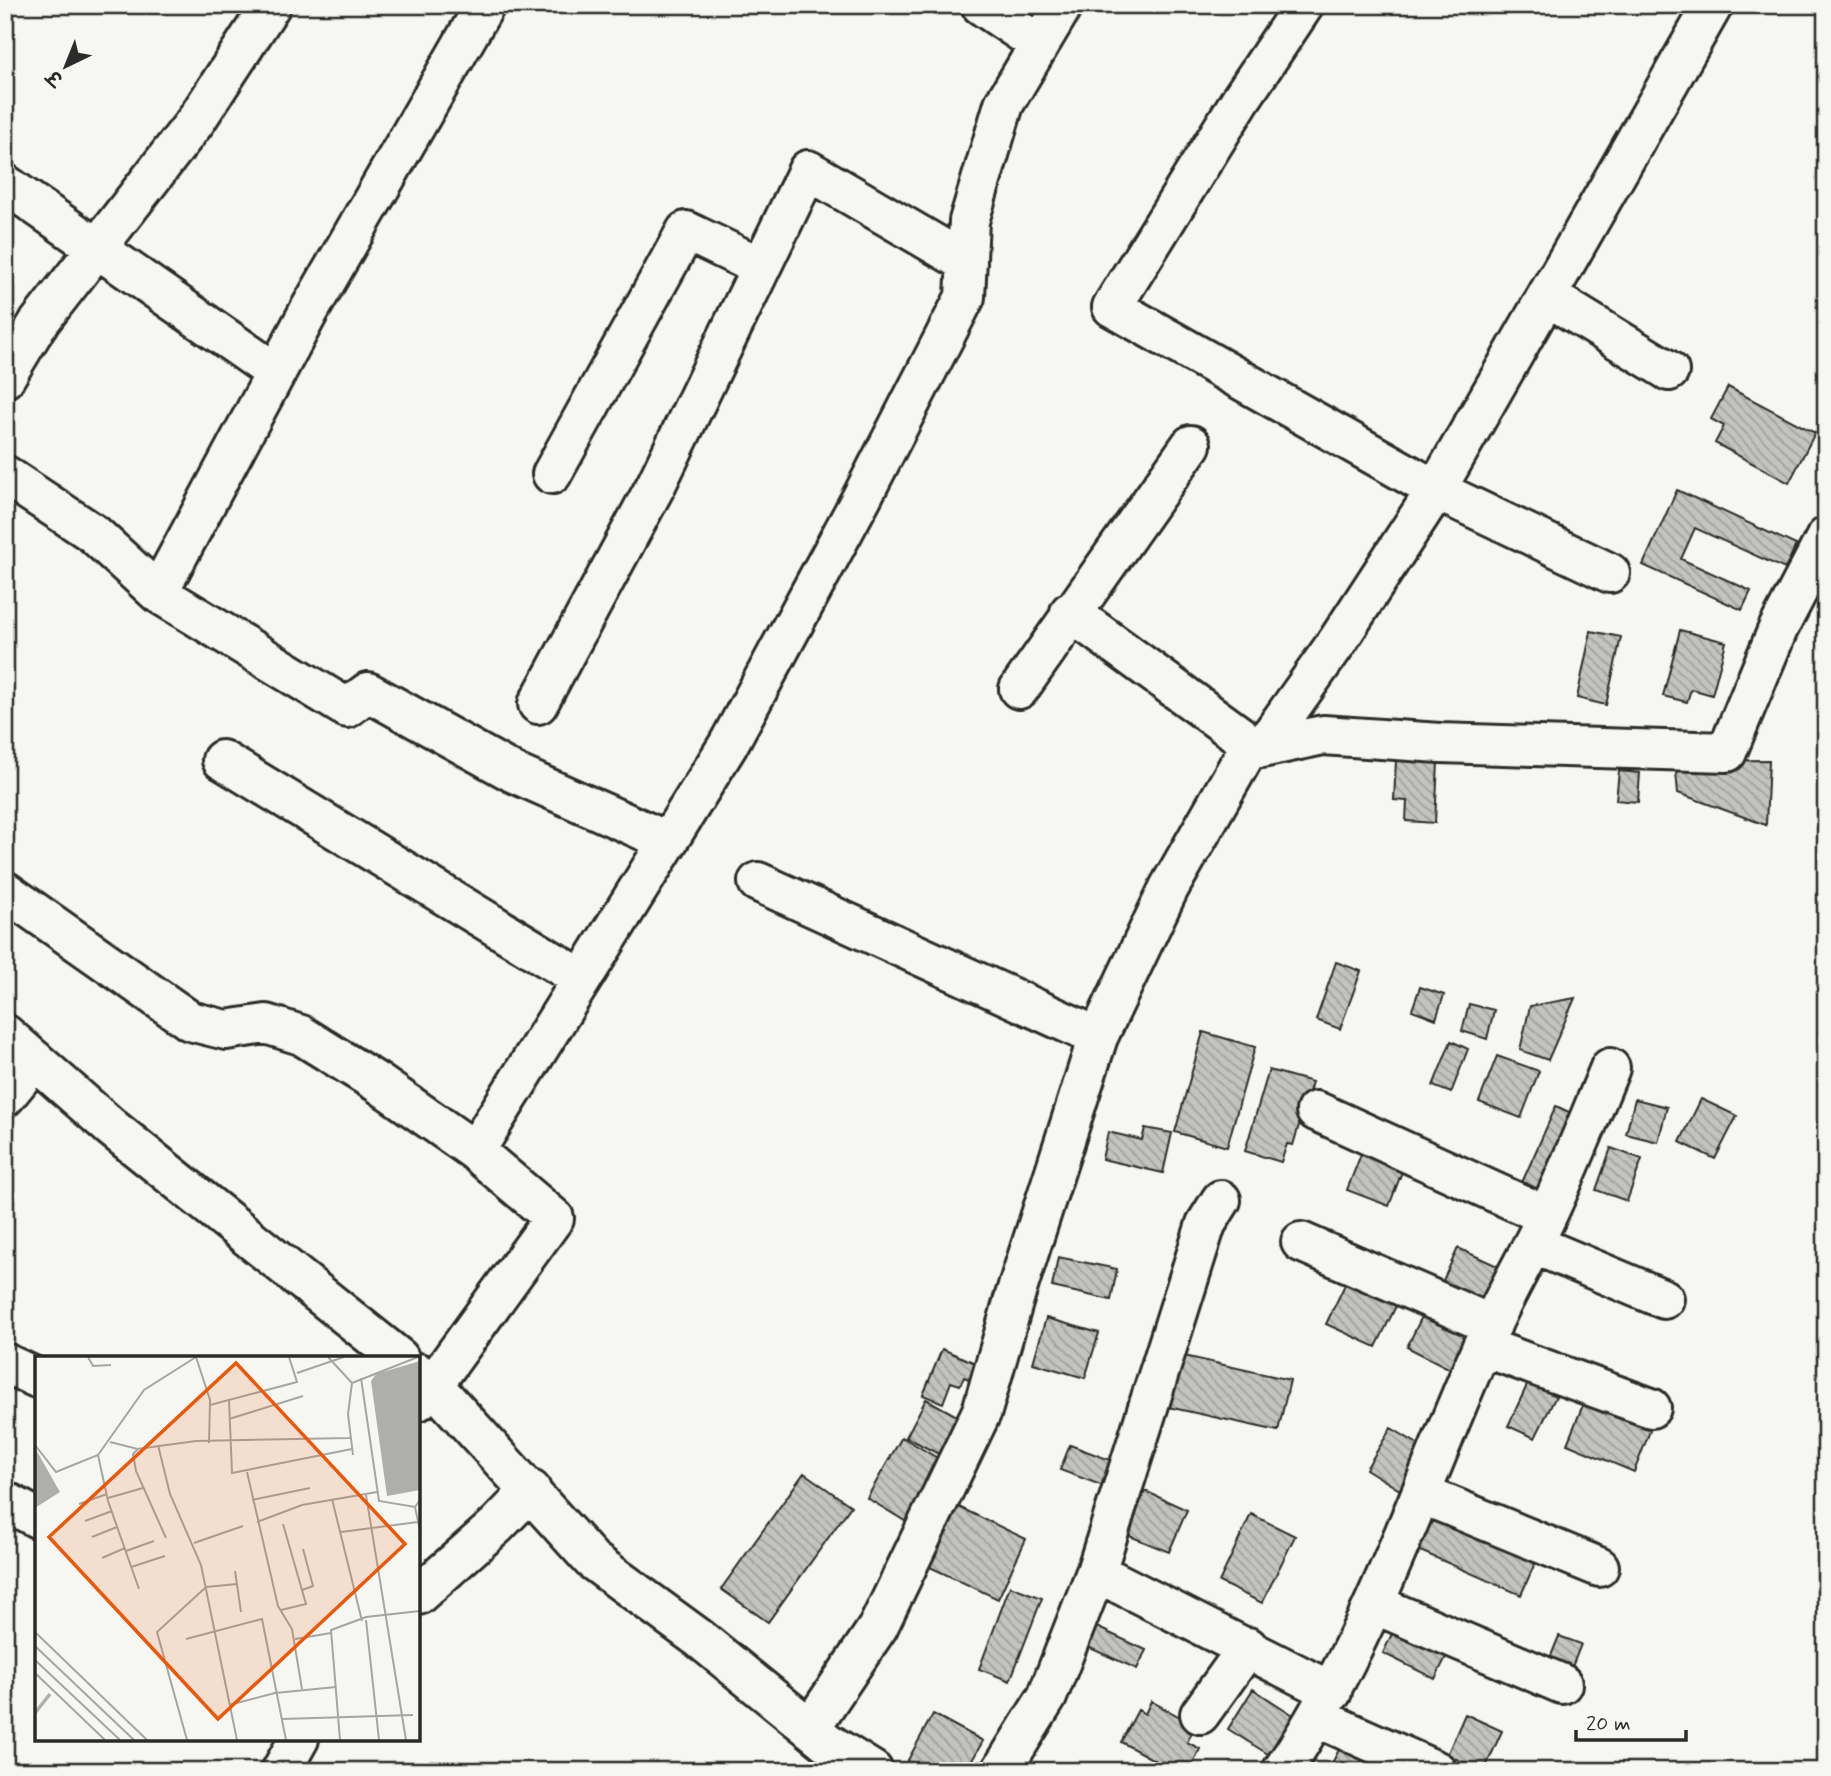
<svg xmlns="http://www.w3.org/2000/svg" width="1831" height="1776" font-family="Mynerve,'Playpen Sans Deva',sans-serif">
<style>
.building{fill:url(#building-back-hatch);stroke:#2b2b2b;stroke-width:2}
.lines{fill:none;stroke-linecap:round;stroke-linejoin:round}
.minor-casing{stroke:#2b2b2b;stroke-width:44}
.minor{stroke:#f6f6f2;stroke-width:38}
.inset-river{fill:none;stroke:#aeaeab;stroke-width:3.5}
.inset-road{fill:none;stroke:#a5a5a2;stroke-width:2}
.view{fill:#e8590c;fill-opacity:0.15;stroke:#e8590c;stroke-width:3.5}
.inset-edge{fill:none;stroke:#2b2b2b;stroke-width:3.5}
</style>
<defs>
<pattern id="building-back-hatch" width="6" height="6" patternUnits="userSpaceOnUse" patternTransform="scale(1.75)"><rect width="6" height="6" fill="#c3c3c0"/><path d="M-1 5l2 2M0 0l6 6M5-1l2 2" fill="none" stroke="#9f9f9c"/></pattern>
</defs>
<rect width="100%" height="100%" fill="#f6f6f2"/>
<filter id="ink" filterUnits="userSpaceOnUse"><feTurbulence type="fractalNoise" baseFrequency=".0143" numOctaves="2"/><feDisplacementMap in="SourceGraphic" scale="14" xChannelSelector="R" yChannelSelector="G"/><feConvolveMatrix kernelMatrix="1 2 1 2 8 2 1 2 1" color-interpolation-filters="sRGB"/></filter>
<g filter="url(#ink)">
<path class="building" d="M1728,387L1815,433L1789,483L1715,443L1724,426L1711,419Z
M1677,490L1796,545L1785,569L1695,528L1681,559L1751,591L1742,610L1643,565Z
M1680,630L1726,642L1712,695L1691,689L1687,702L1663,696Z
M1591,631L1621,637L1606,705L1577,698Z
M1396,760L1438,762L1435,823L1406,821L1407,801L1394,800Z
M1769,760L1766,825L1678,793L1675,761Z
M1619,771L1640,773L1638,802L1616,800Z
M1336,962L1361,971L1340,1029L1316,1020Z
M1420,987L1444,995L1436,1019L1412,1010Z
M1575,998L1548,1060L1520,1050L1530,1006Z
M1469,1004L1494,1010L1487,1039L1462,1031Z
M1203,1032L1255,1047L1227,1147L1175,1132Z
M1451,1041L1468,1049L1451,1093L1433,1086Z
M1497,1056L1539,1071L1521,1118L1479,1102Z
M1269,1070L1312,1082L1293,1145L1287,1144L1281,1162L1245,1151Z
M1635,1099L1667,1107L1658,1142L1626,1134Z
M1701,1099L1737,1116L1715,1159L1680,1142Z
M1556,1106L1582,1118L1546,1200L1520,1187Z
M1145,1128L1172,1133L1163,1173L1102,1159L1108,1132L1142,1140Z
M1365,1144L1406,1161L1389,1206L1347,1190Z
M1611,1148L1642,1159L1627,1201L1596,1190Z
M1458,1248L1506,1270L1486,1312L1439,1289Z
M1058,1257L1117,1269L1111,1300L1052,1287Z
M1349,1276L1399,1300L1376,1347L1326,1324Z
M1428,1304L1476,1327L1454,1371L1407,1347Z
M1046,1318L1099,1333L1085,1378L1033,1363Z
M942,1349L985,1367L978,1383L964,1377L960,1385L951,1382L943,1403L923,1395Z
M1180,1355L1290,1380L1278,1431L1168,1407Z
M1528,1383L1556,1396L1535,1438L1508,1426Z
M1587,1395L1653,1423L1634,1472L1567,1444Z
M926,1399L966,1421L946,1458L906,1437Z
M1391,1428L1433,1453L1408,1495L1366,1469Z
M902,1437L946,1463L910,1524L867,1498Z
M1070,1445L1126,1466L1117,1491L1060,1470Z
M804,1473L851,1506L768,1622L721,1589Z
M1145,1491L1187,1510L1169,1552L1127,1535Z
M944,1500L1026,1539L998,1599L915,1560Z
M1429,1506L1539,1554L1521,1595L1411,1547Z
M1251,1514L1295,1536L1262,1603L1219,1582Z
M1010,1586L1042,1598L1010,1681L979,1669Z
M1398,1621L1451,1647L1435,1679L1383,1653Z
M1090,1624L1146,1650L1137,1669L1081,1644Z
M1559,1636L1581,1644L1566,1682L1544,1673Z
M1253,1689L1304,1722L1279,1761L1228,1729Z
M1151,1701L1196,1726L1187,1742L1200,1749L1189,1771H1174L1121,1742L1138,1710L1145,1714Z
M933,1714L983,1741L966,1771H902Z
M1465,1714L1502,1731L1484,1771L1447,1755Z
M1344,1740L1367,1752L1357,1771H1328Z"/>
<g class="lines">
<g class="minor-casing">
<path id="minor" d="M981,5L1039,44
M1304,5L1241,99L1112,307L1436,490L1610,573
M5,184L276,373
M1547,296L1669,371
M5,378L37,325L195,122L271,5
M552,474L686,231L761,267
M5,475L94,534L158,593L347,708L368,692L514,773L667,841
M158,593L309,311L485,5
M1070,612L1251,744
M1019,689L1191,445
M538,704L656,485L808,170L967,263
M1262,748L1323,735L1440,743L1727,752L1778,629L1826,537
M222,760L582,979
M758,882L1098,1037
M5,891L190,1021L226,1030L266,1024L301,1035L378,1083L475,1151L554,1218L433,1385L418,1401
M5,1034L112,1128L399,1358
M5,1097L35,1060
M1316,1111L1547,1216
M475,1151L728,745L862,497L965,297L969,221L1004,104L1063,5
M1301,1242L1492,1325
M1533,1244L1664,1299
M1484,1347L1651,1408
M5,1363L37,1378
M418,1373L433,1385L592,1560L700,1639L828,1743L873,1771
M1421,1494L1599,1567
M5,1501L37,1518
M1096,1572L1332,1692
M418,1595L497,1525L531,1490
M1374,1604L1562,1684
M1200,1714L1248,1647
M1318,1718L1437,1771
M811,1727L878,1627L982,1411L1014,1299L1098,1037L1169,888L1251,744L1262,748L1337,642L1436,490L1713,5
M281,1771L299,1739
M1001,1771L1047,1697L1096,1572L1206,1224L1221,1200
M1282,1771C1375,1634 1424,1474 1492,1324C1508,1289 1528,1255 1545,1220C1569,1170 1589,1119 1610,1068"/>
</g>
<use href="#minor" class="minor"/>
</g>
</g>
<g transform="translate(35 1356)">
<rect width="385" height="385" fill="#f6f6f2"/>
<path d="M385,5V134L352,140L336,25L341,18ZM0,92L25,136L0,152Z" fill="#aeaeab"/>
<path class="inset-river" d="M0,357L15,338"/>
<path class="inset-road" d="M53,1L58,10L76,9M161,1L175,44L174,87M293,1L317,27L383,1M262,17L309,1M326,22L344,145L380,151L385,144M317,27L313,58L318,99M194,44L197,117L317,93M175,49L262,26L254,1M194,63L268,40M75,86L103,93L98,98L101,115L131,182M0,89L21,116L63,99L109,34L161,1M123,89L135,138L166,209L202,384M102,93L161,85L315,82M63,99L73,145L104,233M212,116L243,250L257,273L267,333M331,139L371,384M73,142L108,132M297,143L327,265M217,144L275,132M44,148L72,138M380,151L385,175M50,165L77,155M222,166L267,149L342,136M306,176L383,166M57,181L82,171M159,187L208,170M91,195L119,185M67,202L90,192M96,211L130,200M200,215L206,256M171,231L202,228M267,234L278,230L268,193M246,254L271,248L248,168M331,264L344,384M0,276L112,384M151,283L227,263L251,384M260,283L296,277M0,290L99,384M0,304L85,384M0,317L70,384M194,349L240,337L301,331M247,363L378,359M152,384L122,276L170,232M305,384L296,274L331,261L385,255"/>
<path class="view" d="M201,7L370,188L183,363L14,181Z"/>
<rect width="385" height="385" class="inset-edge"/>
</g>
<rect width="1831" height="1776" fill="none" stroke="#f6f6f2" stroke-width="28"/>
<rect x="14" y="14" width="1803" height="1748" fill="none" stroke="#2b2b2b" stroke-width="2.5" filter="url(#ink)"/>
<g transform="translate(66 66) rotate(223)" stroke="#f6f6f2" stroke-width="5" paint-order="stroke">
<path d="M0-5L12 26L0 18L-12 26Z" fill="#2b2b2b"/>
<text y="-10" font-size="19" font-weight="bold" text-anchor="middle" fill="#2b2b2b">उ</text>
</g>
<path d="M1576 1730v10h110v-10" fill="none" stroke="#2b2b2b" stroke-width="3.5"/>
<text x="1586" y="1730" font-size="21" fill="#2b2b2b" stroke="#f6f6f2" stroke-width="5" paint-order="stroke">20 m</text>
</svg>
